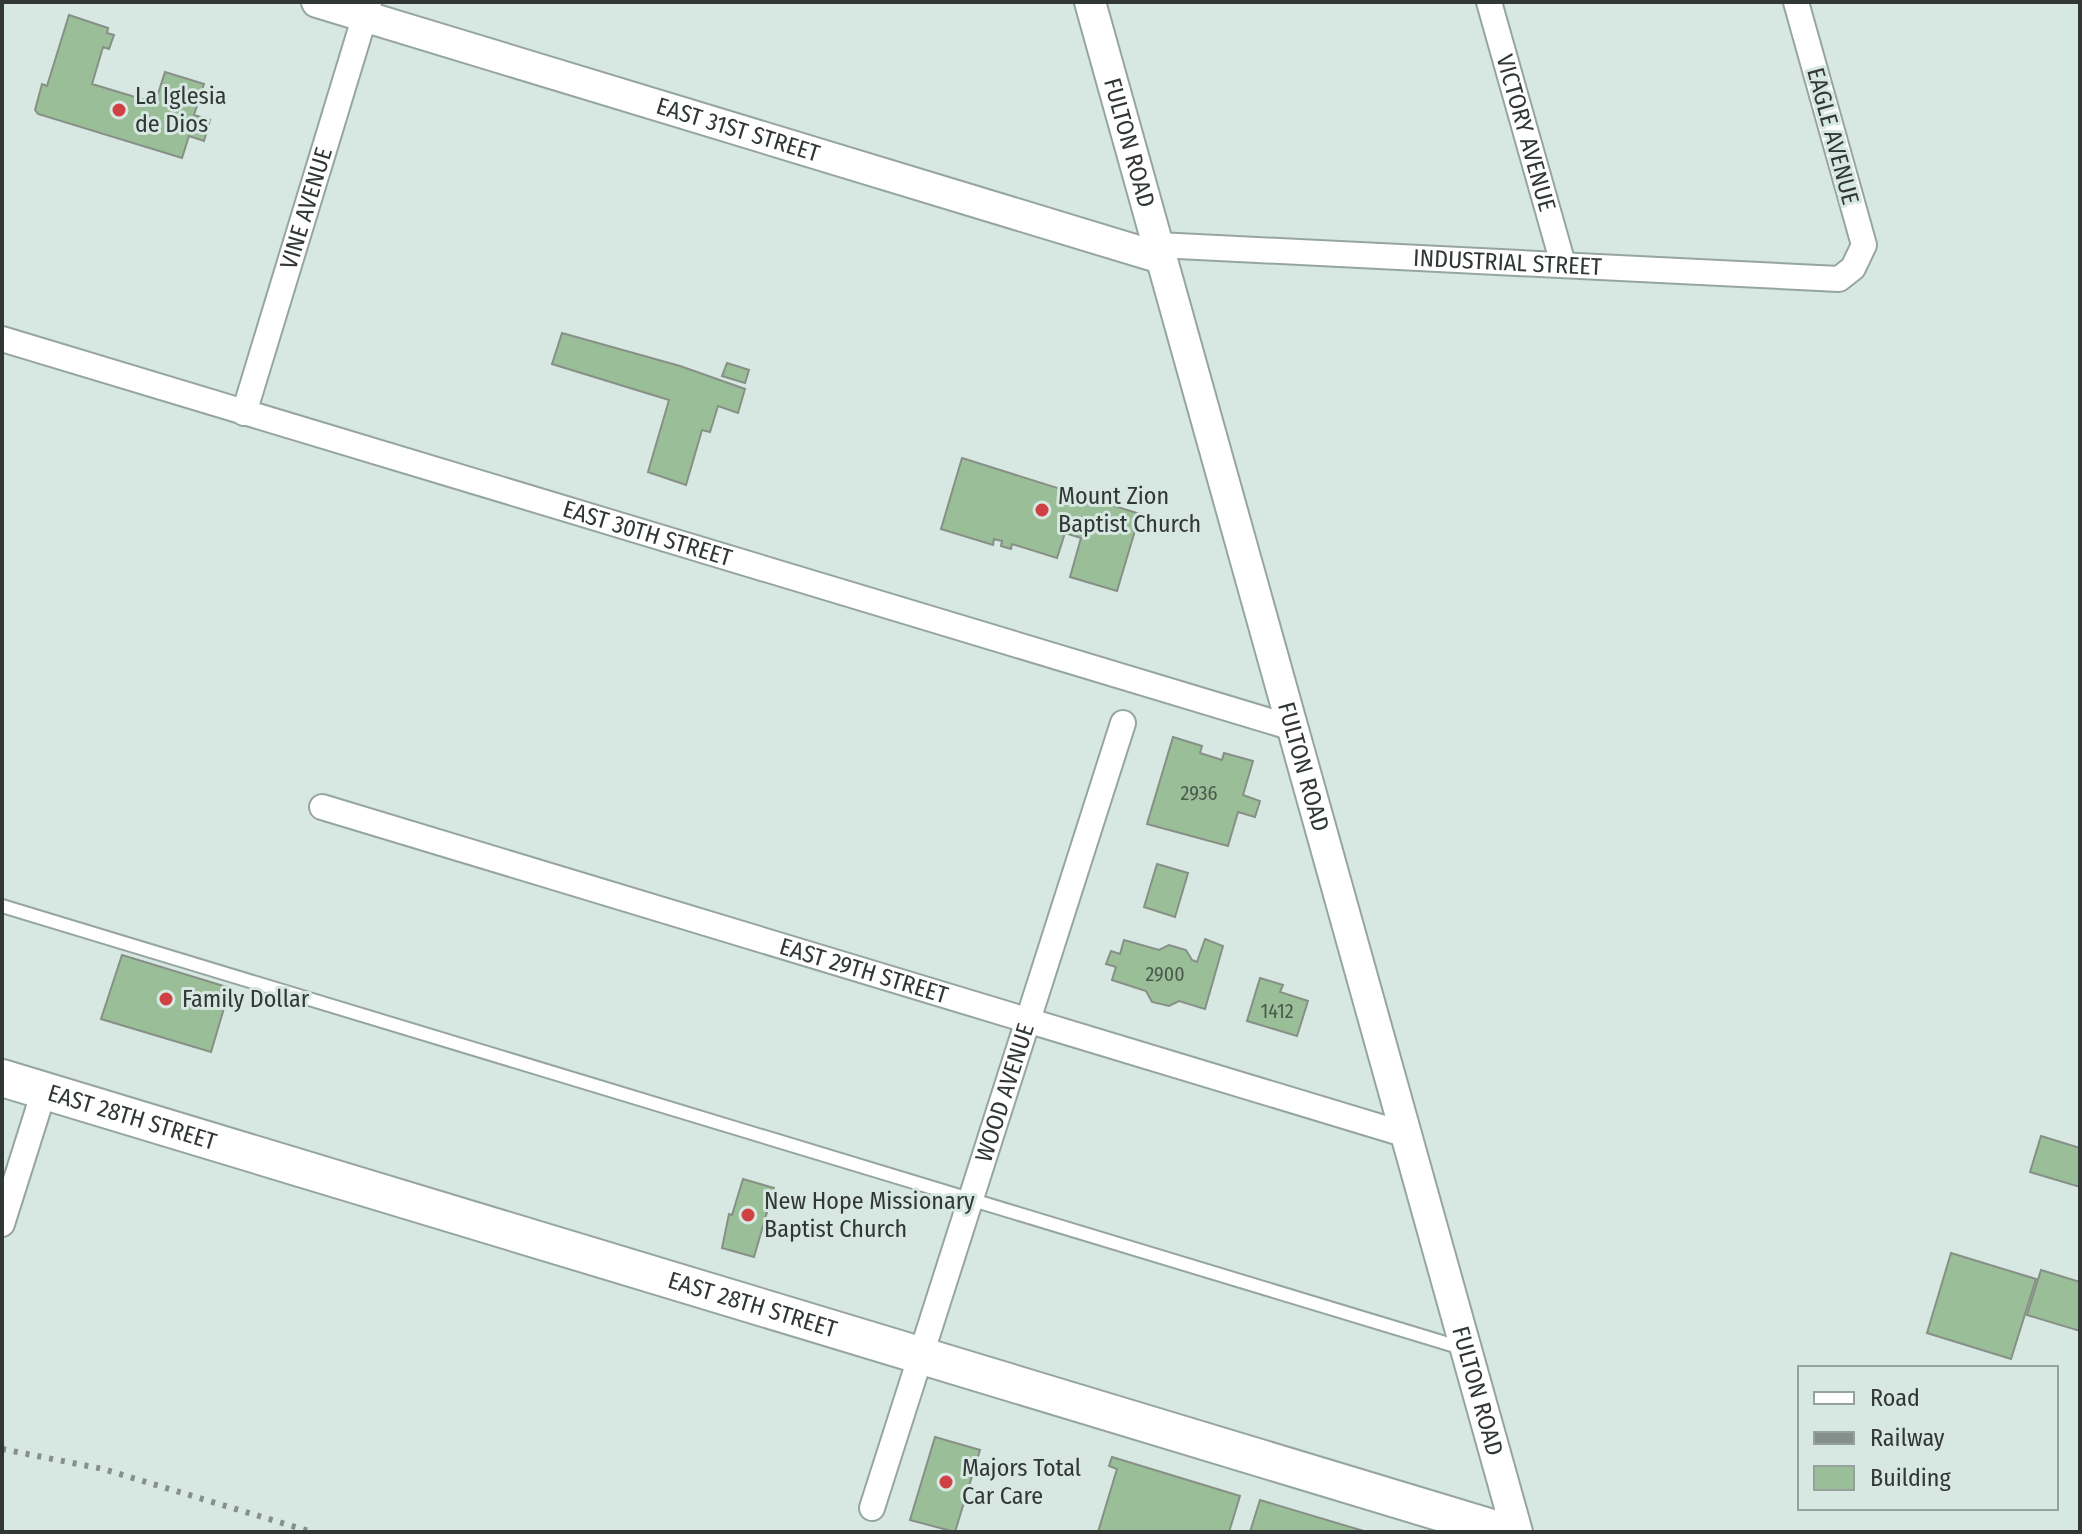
<svg xmlns="http://www.w3.org/2000/svg" width="2082" height="1534" font-family="'Fira Sans Condensed',sans-serif">
<style>
.building{fill:#9abf98;stroke:#879086;stroke-width:2}
.lines{fill:none;stroke-linecap:round;stroke-linejoin:round}
.service-casing{stroke:#96a5a0;stroke-width:16}
.minor-casing{stroke:#96a5a0;stroke-width:28}
.tertiary-casing{stroke:#96a5a0;stroke-width:34}
.primary-casing{stroke:#96a5a0;stroke-width:40}
.service{stroke:#fff;stroke-width:12}
.minor{stroke:#fff;stroke-width:24}
.tertiary{stroke:#fff;stroke-width:30}
.primary{stroke:#fff;stroke-width:36}
.rail{stroke:#85908c;stroke-width:6;stroke-dasharray:4 8;stroke-linecap:butt}
.poi-dot{fill:#d04143;stroke:#d7e7e1;stroke-width:3}
.labels{text-anchor:middle;dominant-baseline:central;stroke-width:6;stroke-linejoin:round;paint-order:stroke}
.number-label{font-size:20px;fill:#4b594e}
.poi-label{font-size:24px;fill:#313735;stroke:#d7e7e1;text-anchor:start}
.street-label{font-size:24px;fill:#313735;stroke:#d7e7e1}
</style>
<rect width="100%" height="100%" fill="#d7e7e1"/>
<path class="building" d="M69,15L108,28L107,33L114,35L109,49L103,47L92,84L155,103L165,72L204,84L194,115L210,120L204,141L189,136L182,158L38,114L35,110L42,84L47,86Z
M562,333L680,366L745,389L738,413L718,406L710,432L702,430L686,485L648,472L669,400L552,364Z
M727,363L749,370L745,383L722,376Z
M962,458L1140,514L1117,591L1070,577L1081,538L1065,533L1057,558L1012,544L1011,549L1001,546L1002,541L994,539L993,545L941,529Z
M1173,737L1202,746L1200,753L1222,760L1224,753L1253,761L1243,795L1260,801L1255,817L1238,812L1228,846L1147,824Z
M1157,864L1188,873L1175,917L1144,907Z
M1205,939L1223,946L1205,1009L1179,1001L1169,1006L1152,1002L1146,991L1112,980L1116,967L1106,964L1111,951L1120,954L1124,940L1159,950L1169,945L1186,950L1192,960L1197,962Z
M122,955L230,988L211,1052L101,1019Z
M1260,978L1283,985L1280,992L1308,1001L1297,1036L1247,1021Z
M2041,1136L2080,1148V1187L2030,1172Z
M743,1179L774,1188L754,1257L722,1248L729,1214L732,1215Z
M1951,1253L2036,1279L2011,1359L1927,1333Z
M2041,1270L2080,1282V1331L2027,1315Z
M935,1437L980,1450L955,1532L910,1520Z
M1112,1457L1240,1496L1229,1532H1098L1117,1469L1109,1466Z
M1260,1500L1367,1532H1250Z"/>
<g class="lines">
<g class="service-casing">
<path id="service" d="M2,906L1465,1349"/>
</g>
<g class="minor-casing">
<g id="minor">
<path id="s1" d="M1489,2L1563,264"/>
<path id="s2" d="M1158,245L1839,279L1853,268L1864,245L1796,2"/>
<path id="s3" d="M2,339L1293,728"/>
<path id="s4" d="M244,413L369,2"/>
<path id="s5" d="M322,807L1407,1135"/>
<path d="M2,1224L44,1091"/>
<path id="s6" d="M872,1508L1123,723"/>
</g>
</g>
<g class="tertiary-casing">
<g id="tertiary">
<path id="s7" d="M317,2L1161,258"/>
<path id="s8" d="M1090,2L1517,1532"/>
</g>
</g>
<g class="primary-casing">
<g id="primary">
<path id="s9" d="M2,1078L1505,1532"/>
</g>
</g>
<use href="#service" class="service"/>
<use href="#minor" class="minor"/>
<use href="#tertiary" class="tertiary"/>
<use href="#primary" class="primary"/>
<path class="rail" d="M2,1449L103,1469L312,1532"/>
</g>
<g class="poi-dot">
<circle cx="119" cy="110" r="8"/>
<circle cx="1042" cy="510" r="8"/>
<circle cx="166" cy="999" r="8"/>
<circle cx="748" cy="1215" r="8"/>
<circle cx="946" cy="1482" r="8"/>
</g>
<g class="labels">
<g class="number-label">
<text x="1199" y="793">2936</text>
<text x="1165" y="974">2900</text>
<text x="1277" y="1011">1412</text>
</g>
<g class="poi-label">
<text x="135" y="96">La Iglesia<tspan x="135" dy="28">de Dios</tspan></text>
<text x="1058" y="496">Mount Zion<tspan x="1058" dy="28">Baptist Church</tspan></text>
<text x="182" y="999">Family Dollar</text>
<text x="764" y="1201">New Hope Missionary<tspan x="764" dy="28">Baptist Church</tspan></text>
<text x="962" y="1468">Majors Total<tspan x="962" dy="28">Car Care</tspan></text>
</g>
<g class="street-label">
<text stroke="none"><textPath href="#s7" startOffset="440">EAST 31ST STREET</textPath></text>
<text stroke="none"><textPath href="#s1" startOffset="136">VICTORY AVENUE</textPath></text>
<text transform="translate(1833 136) rotate(75)">EAGLE AVENUE</text>
<text stroke="none"><textPath href="#s8" startOffset="146">FULTON ROAD</textPath></text>
<text stroke="none"><textPath href="#s4" startOffset="214">VINE AVENUE</textPath></text>
<text stroke="none"><textPath href="#s2" startOffset="350">INDUSTRIAL STREET</textPath></text>
<text stroke="none"><textPath href="#s3" startOffset="674">EAST 30TH STREET</textPath></text>
<text stroke="none"><textPath href="#s8" startOffset="794">FULTON ROAD</textPath></text>
<text stroke="none"><textPath href="#s5" startOffset="566">EAST 29TH STREET</textPath></text>
<text stroke="none"><textPath href="#s6" startOffset="436">WOOD AVENUE</textPath></text>
<text stroke="none"><textPath href="#s9" startOffset="136">EAST 28TH STREET</textPath></text>
<text stroke="none"><textPath href="#s9" startOffset="784">EAST 28TH STREET</textPath></text>
<text stroke="none"><textPath href="#s8" startOffset="1442">FULTON ROAD</textPath></text>
</g>
</g>
<rect width="2082" height="1534" fill="none" stroke="#313735" stroke-width="8"/>
<rect x="1798" y="1366" width="260" height="144" fill="#d7e7e1" stroke="#95a19c" stroke-width="2"/>
<rect x="1814" y="1392" width="40" height="12" fill="#ffffff" stroke="#95a19c" stroke-width="2"/>
<text x="1870" y="1406" font-size="24" fill="#313735">Road</text>
<rect x="1814" y="1432" width="40" height="12" fill="#85908c" stroke="#95a19c" stroke-width="2"/>
<text x="1870" y="1446" font-size="24" fill="#313735">Railway</text>
<rect x="1814" y="1466" width="40" height="24" fill="#9abf98" stroke="#95a19c" stroke-width="2"/>
<text x="1870" y="1486" font-size="24" fill="#313735">Building</text>
</svg>
